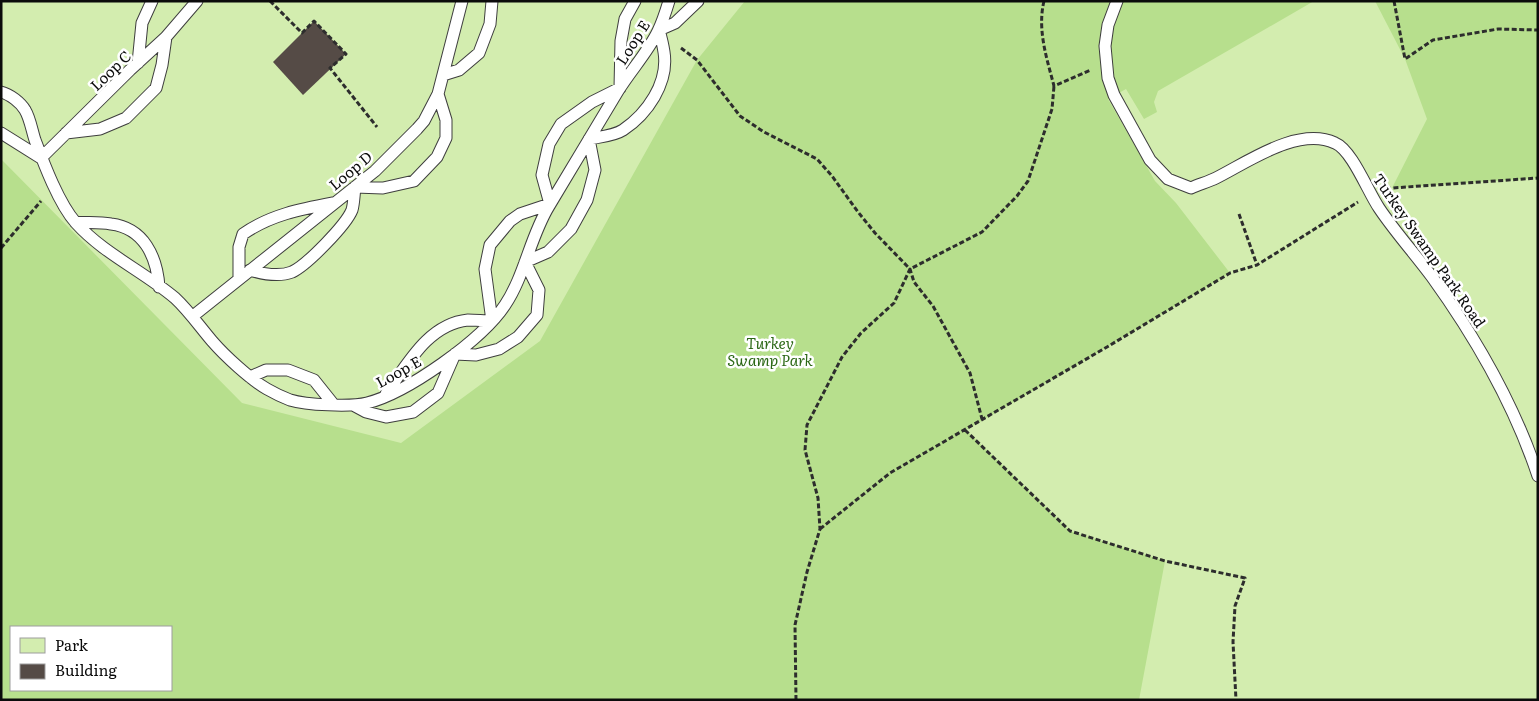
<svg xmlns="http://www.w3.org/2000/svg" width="1539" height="701" font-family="Literata,serif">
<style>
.green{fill:#d3edaf;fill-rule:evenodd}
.forest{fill:#b7df8d;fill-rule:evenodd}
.building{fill:#554b46}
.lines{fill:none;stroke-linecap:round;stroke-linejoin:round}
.lane-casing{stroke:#3e3e3e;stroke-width:13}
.path{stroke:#2d2d2d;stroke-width:3;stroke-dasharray:5 2.5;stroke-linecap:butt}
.lane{stroke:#fff;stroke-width:11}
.labels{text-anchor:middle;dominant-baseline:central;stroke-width:5;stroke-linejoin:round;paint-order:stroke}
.street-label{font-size:15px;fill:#0b0b0b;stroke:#fff}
.park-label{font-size:15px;font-style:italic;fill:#2c6816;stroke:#fff}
</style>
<rect width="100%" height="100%" fill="#fff9e9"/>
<path class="green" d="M1,1H1538V700H1ZM11,627H171V690H11Z"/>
<path class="forest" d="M745,1H1314L1158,91L1154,102L1157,112L1144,119L1126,89L1108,99L1155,181L1176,203L1230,273L1107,347L966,430L1070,531L1165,561L1139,700H1V159L242,403L401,443L540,341L697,60ZM11,627H171V690H11Z
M1375,1H1538V178L1392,188L1427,119L1405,59Z"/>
<path class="building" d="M314,21L346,54L303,95L273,62Z"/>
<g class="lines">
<g class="lane-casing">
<path id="lane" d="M1117,1L1108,25L1105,46L1108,78L1114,95L1150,160L1168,179L1191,188C1200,184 1208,182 1216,178C1248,162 1298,126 1335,143C1352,150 1368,192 1379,208C1395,232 1415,254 1432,277C1476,338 1514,404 1538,476
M138,63L142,23L152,1
M443,75L459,70L479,53L490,24L492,1
M1,92C10,94 21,103 25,110C30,118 32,131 35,140C44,164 59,204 76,223C104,254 143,271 175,298C189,311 200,327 212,341C225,356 250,379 267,389C274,393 282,397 290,400C306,405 351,407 367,403C407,393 482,340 505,305C525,275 530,237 549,206C572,168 595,129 618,91C631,70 648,52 658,31C663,21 666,11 669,1
M1,133L41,158
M66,133L100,129L126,118L156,88L162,65L166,37
M41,158L130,70L166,37L197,1
M75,222C87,223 99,222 111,224C144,228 157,257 159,287
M250,270C263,274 279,277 292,272C307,265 346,225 352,210C354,203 354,194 355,187L383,188L414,181L437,157L446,138V120L438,94
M239,279V247L243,234C270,215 301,209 333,203
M193,316L375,171L417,129L424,121L438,94L462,1
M250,377L266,370H288L314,380L334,405
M386,394C407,365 428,324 468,320C476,320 484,321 492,321L485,269L490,245L510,221L520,214L550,204L542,175L549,144L561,124L592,102L620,88L621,41L625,19L635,1
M353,405L366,412L386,417L413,412L438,393L455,354L476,355L499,349L518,337L537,315L539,290L525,262L548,252L571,229L587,200L595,170L589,139C599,137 614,136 623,130C647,114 669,83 664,52C663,45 661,37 659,30L675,23L698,1"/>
</g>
<path class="path" d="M270,1L302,33L314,21L346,54L330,68L377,127
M1044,1C1037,30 1047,59 1054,86L1091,70
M1394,1L1405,59L1433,40L1498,29L1538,30
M681,48L697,60L740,116L764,132L817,159L832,176L858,212L875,233L910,269L914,282L933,306L970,373L982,419
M1386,189L1392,188L1538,178
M1239,214L1257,265
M1,248L41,201
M965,430L1070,531L1165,561L1245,578L1235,606L1233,642L1236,700
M820,529L890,473L1107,347L1230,273L1257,265L1358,202
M796,700L795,625L807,572L820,529L818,498L805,450L807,425L842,357L861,333L894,303L910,269L982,232L1017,196L1028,181L1052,109L1054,86"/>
<use href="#lane" class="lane"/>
</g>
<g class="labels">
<g class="street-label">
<text transform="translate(632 42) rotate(-58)">Loop E</text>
<text transform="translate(110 70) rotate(-44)">Loop C</text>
<text transform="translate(350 170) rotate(-40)">Loop D</text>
<text transform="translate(1430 250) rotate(55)">Turkey Swamp Park Road</text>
<text transform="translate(398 371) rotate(-29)">Loop E</text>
</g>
<g class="park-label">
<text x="770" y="342">Turkey<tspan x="770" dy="17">Swamp Park</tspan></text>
</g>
</g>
<rect width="1539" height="701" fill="none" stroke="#0b0b0b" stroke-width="5"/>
<rect x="10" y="626" width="162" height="65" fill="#ffffff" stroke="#9d9d9d"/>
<rect x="20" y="638" width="25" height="15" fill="#d3edaf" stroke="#9d9d9d"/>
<text x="55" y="651" font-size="15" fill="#0b0b0b">Park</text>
<rect x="20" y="664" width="25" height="15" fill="#554b46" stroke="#9d9d9d"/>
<text x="55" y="676" font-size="15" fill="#0b0b0b">Building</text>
</svg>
